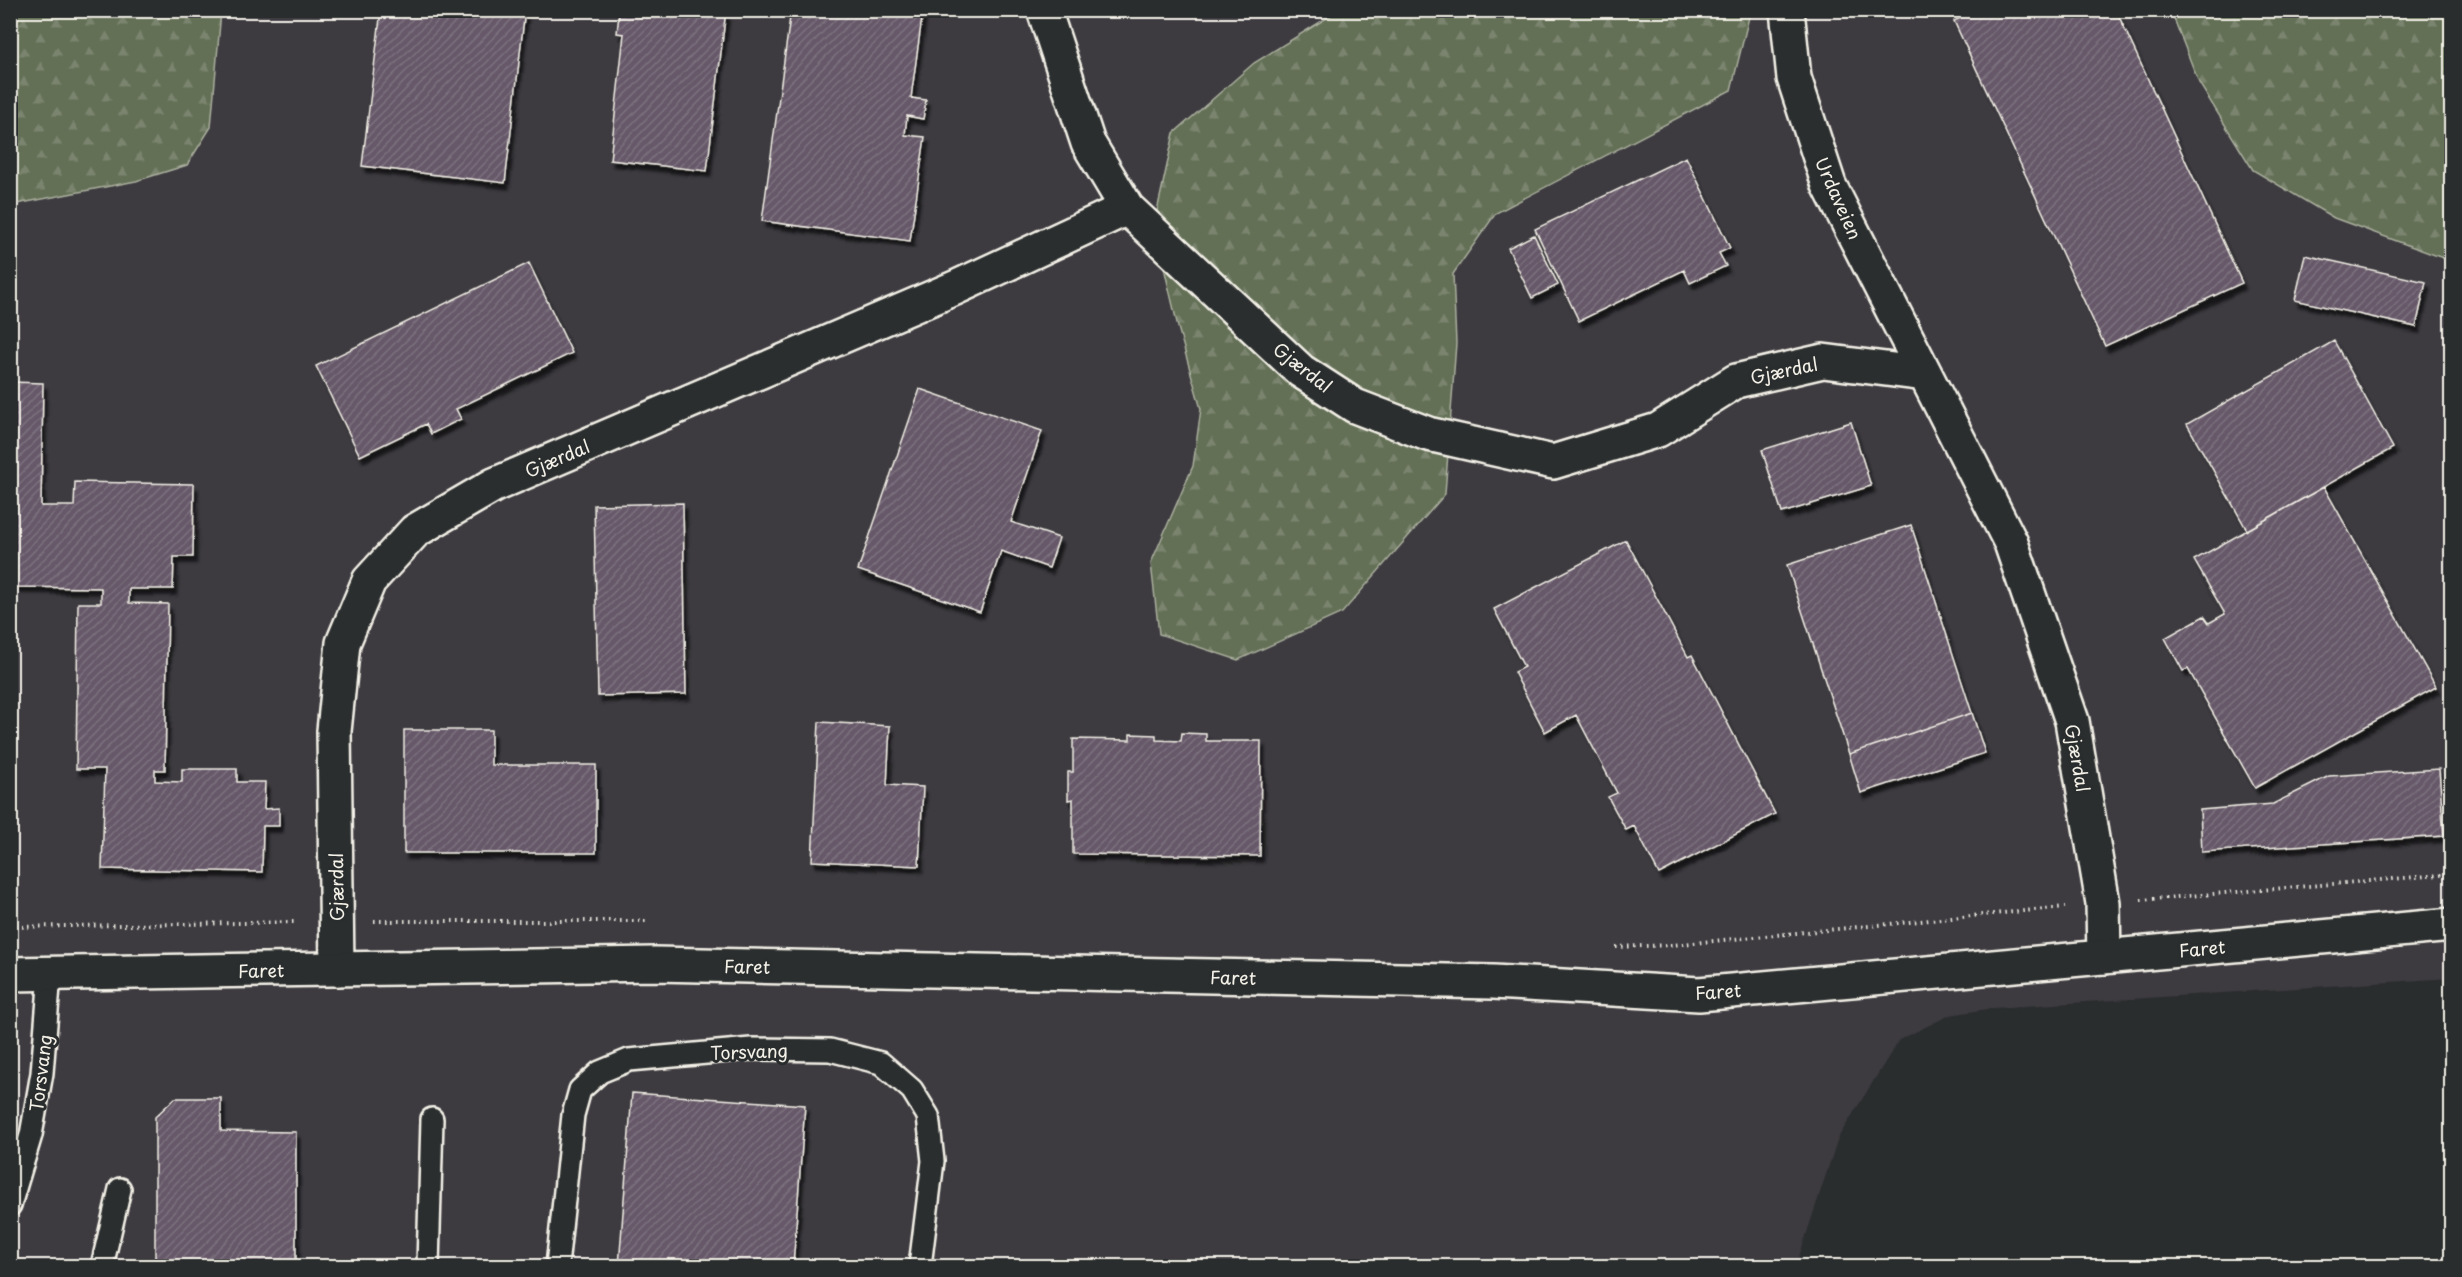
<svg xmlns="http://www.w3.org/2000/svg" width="2462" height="1277" font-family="'Playpen Sans',sans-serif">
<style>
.built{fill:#3c3a3f}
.forest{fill:url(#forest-firs);stroke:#acb09f;stroke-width:1.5}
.building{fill:url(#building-hatch);stroke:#f4f1e8;stroke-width:1.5;filter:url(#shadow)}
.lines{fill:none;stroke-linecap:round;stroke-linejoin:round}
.lane-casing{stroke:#f4f1e8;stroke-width:26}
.street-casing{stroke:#f4f1e8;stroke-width:38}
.secondary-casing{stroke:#f4f1e8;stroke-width:38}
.path{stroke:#f4f1e8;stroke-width:4;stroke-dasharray:1.5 4.5;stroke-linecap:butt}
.lane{stroke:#2a2d2e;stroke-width:21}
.street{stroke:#2a2d2e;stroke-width:33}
.secondary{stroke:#2a2d2e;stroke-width:33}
.labels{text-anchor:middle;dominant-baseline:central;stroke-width:6;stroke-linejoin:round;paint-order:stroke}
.street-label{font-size:18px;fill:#f4f1e8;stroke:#2a2d2e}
</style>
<defs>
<pattern id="forest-firs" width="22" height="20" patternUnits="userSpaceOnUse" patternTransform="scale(1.5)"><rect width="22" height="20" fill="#636f56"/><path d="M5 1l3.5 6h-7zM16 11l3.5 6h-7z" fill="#7a846e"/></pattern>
<pattern id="building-hatch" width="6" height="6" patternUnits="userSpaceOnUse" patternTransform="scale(1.5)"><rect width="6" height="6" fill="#665968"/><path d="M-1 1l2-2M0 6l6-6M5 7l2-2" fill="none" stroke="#7c717e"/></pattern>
<filter id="shadow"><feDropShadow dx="3.5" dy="6" stdDeviation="1.5" flood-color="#0009"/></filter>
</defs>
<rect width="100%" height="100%" fill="#2a2d2e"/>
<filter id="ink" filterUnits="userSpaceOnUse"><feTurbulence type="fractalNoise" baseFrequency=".0167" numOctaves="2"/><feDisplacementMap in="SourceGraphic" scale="12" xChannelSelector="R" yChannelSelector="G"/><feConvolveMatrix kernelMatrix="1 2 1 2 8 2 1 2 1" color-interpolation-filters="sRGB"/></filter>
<g filter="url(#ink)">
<path class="built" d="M221,11H1338L1254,63L1178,327L1201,409L1193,466L1151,563L1445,494L1456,343L1453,274L1496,214L1731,90L1749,11H2171L2199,83L2334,218L2451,261V978L1994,1008L1950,1015L1899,1040L1838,1138L1796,1266H11V205L136,181L211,127Z"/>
<path class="forest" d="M11,10L221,11L211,127L187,165L136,181L11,205Z
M1338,11H1749V17L1731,90L1496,213L1453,274L1456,343L1445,494L1342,613L1238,660L1159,634L1151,563L1193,466L1201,409L1178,327L1154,225L1174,133L1254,63Z
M2171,11H2451V261L2334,218L2253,170L2199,83Z"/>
<path class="building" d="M381,10H525L505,183L362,166Z
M627,10H726L707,171L610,160L624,34L617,33L619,14H627Z
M791,10H923L911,98L926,100L923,119L907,116L905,135L925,137L910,241L762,221Z
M1976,10H2116L2242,283L2105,346L1954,21Z
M1686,157L1730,248L1719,253L1726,266L1690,283L1684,270L1579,321L1535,229Z
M1534,235L1558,285L1532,298L1508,248Z
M2305,255L2426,282L2416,327L2295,300Z
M529,263L572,353L456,409L461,419L431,434L426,424L360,456L316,366Z
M2334,341L2393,448L2247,530L2187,424Z
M10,382L43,383L41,506H74L75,482L194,484L193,557H174L173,589H129V603L168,604L165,770H155V781L182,782V769H237V782H265L264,809L279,808V826H263L262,872L102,869L105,769H76L78,603H101V588L10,587Z
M920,389L1042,431L1011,522L1059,538L1049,568L1001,551L980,612L858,570Z
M1851,422L1871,486L1782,513L1762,450Z
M2324,487L2436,687L2255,788L2188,669L2183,671L2165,638L2204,616L2209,623L2225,614L2194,560Z
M683,503L686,694L598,696L594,505Z
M1911,525L1972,713L1849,754L1787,565Z
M1626,540L1688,657L1692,655L1775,814L1659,874L1634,826L1626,830L1608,797L1617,793L1576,715L1545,732L1514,672L1524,667L1494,609Z
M1972,713L1985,753L1861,793L1849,754Z
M819,722L890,726L887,785L923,787L919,866L812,861Z
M404,730H491V765H596V853H404Z
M1182,733L1206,734V741H1261L1260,856L1073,854V799L1068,800V772H1073V739L1130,740V734L1156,735V740L1181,741Z
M2439,769L2444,836L2202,852L2200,810L2273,804L2329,776Z
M632,1093L805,1105L793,1266H619Z
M175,1098H221V1131L296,1132V1266H155V1117Z"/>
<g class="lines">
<g class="lane-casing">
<path id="lane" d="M10,1205L31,1135L42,1073L50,974
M102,1266L120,1189
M428,1266L432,1119
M557,1266L573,1115L580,1090L600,1072L629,1060L751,1049L830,1050L881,1063L912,1090L928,1116L933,1161L920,1266"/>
</g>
<g class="street-casing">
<path id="street" d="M1044,10L1088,143L1127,208
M1787,10L1794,78L1829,185L2011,543L2072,721L2103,903L2104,957
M337,969L334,731L343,643L369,581L415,531L494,485L955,288L1127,208L1301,371L1355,406L1428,434L1553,462L1658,430L1736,381L1823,361L1925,374"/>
</g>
<g class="secondary-casing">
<path id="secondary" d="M10,974L655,964L1493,982L1699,994L2452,925"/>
</g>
<path class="path" d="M2141,900L2452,874
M374,921H648
M10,927L297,922
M1616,947L1672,945L2065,907"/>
<use href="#lane" class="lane"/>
<use href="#street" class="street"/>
<use href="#secondary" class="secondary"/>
</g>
</g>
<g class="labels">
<g class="street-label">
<text transform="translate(1839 198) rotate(66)">Urdaveien</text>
<text transform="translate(1303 367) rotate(38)">Gjærdal</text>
<text transform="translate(1784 370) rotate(-12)">Gjærdal</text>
<text transform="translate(557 458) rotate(-23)">Gjærdal</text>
<text transform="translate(2078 758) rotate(80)">Gjærdal</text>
<text transform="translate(336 887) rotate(-91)">Gjærdal</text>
<text transform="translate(2202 948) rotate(-5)">Faret</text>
<text transform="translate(747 966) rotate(1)">Faret</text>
<text transform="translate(261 970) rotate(-1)">Faret</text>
<text transform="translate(1233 977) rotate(1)">Faret</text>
<text transform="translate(1718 991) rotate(-4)">Faret</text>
<text transform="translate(749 1051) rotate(-2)">Torsvang</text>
<text transform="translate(40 1073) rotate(-83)">Torsvang</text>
</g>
</g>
<rect width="2462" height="1277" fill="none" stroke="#2a2d2e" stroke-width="36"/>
<rect x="18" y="18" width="2426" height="1241" fill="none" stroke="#f4f1e8" stroke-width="2" filter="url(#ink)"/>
</svg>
